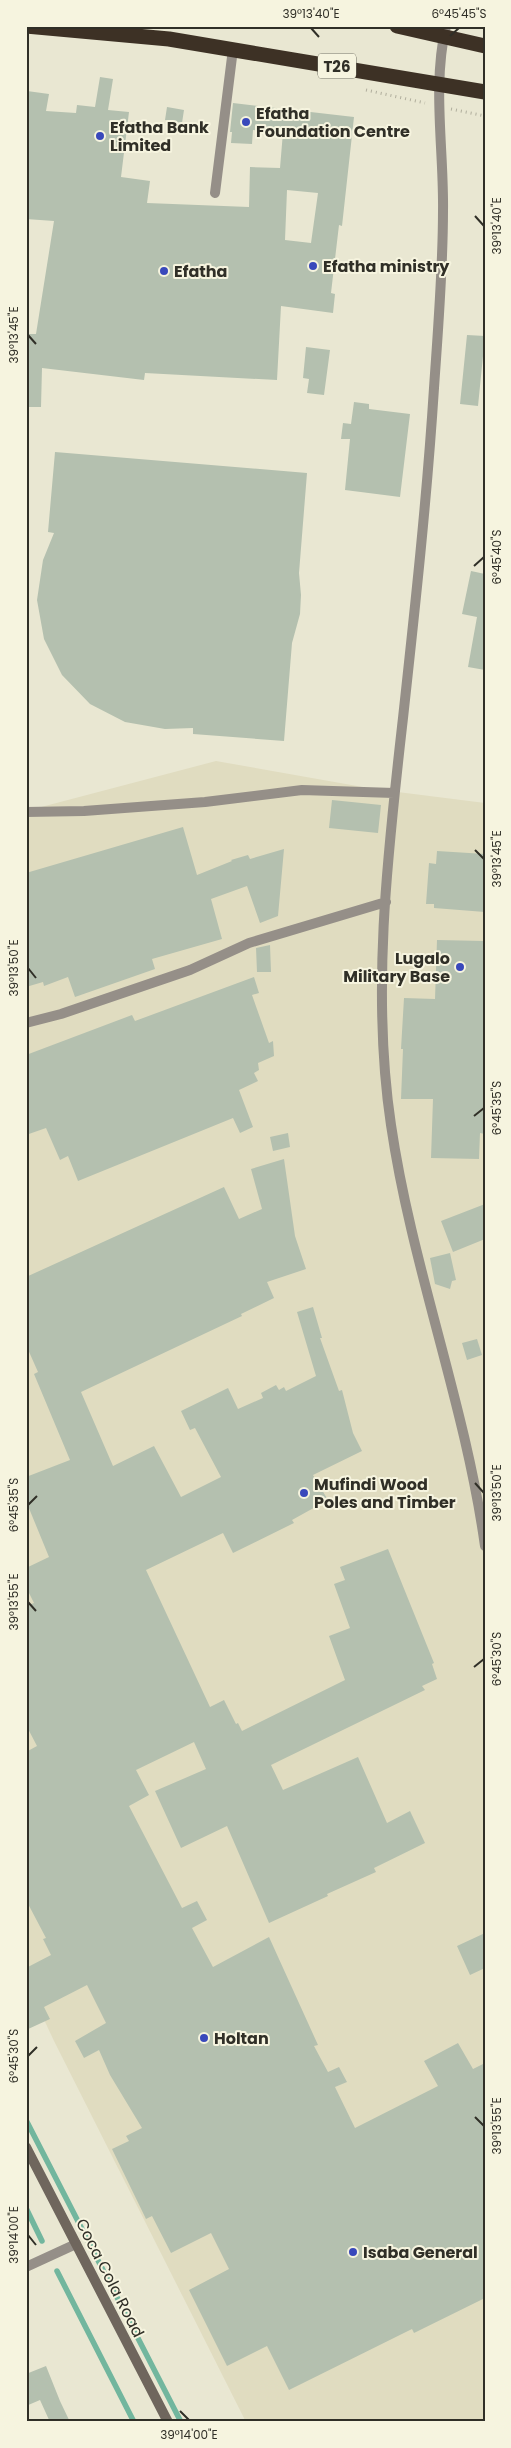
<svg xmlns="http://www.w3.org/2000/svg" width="511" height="2448" font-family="Poppins,sans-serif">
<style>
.built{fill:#e0dcc0}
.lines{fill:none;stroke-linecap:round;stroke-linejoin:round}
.stream{stroke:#72b69e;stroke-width:5.5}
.building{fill:#b4c0af;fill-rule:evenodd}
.path{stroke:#b0ae9d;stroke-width:3;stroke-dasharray:1 4;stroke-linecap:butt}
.lane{stroke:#958f88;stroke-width:10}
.secondary{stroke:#6f665d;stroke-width:10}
.highway{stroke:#3d3125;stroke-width:15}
.ticks{fill:none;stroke:#302f27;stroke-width:2}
.poi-dot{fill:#3948bb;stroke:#f6f4df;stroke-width:2}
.labels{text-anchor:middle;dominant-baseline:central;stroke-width:4;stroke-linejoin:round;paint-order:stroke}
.shield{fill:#f6f4df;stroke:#6b6a5e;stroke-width:1}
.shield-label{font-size:15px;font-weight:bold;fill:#302f27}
.poi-label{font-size:16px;font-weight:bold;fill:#302f27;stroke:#f6f4df;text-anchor:start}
.street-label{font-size:16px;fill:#302f27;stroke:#f6f4df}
.neatline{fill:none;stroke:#302f27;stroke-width:2}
.ticks-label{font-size:12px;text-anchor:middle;fill:#302f27}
</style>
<rect width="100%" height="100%" fill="#e9e7d2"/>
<path class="built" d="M216,761L374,789L485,803V2422H246L54,2041L26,1981V811Z"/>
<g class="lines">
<path class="stream" d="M26,2120L181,2422
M26,2208L42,2241
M57,2271L134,2422"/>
</g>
<path class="building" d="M100,77L113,79L108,110L129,112L121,177L150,181L147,203L249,207L250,167L280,168L283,132L253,130L252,144L231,143L232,132H230L233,103L354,117L342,226L339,225L331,293L335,294L333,313L281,306L277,380L145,373L144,380L42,368L41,407H26V334H36L54,221L26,219L27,91L49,94L46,111L76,113L77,105L95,107ZM287,190L318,193L311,243L285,240Z
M167,107L184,110L182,123L165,120Z
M467,335L485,336L478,406L460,404Z
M306,347L330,350L324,395L307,393L309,379L303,378Z
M354,402L369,404V409L410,414L400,497L345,490L350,439H341L343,423L351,424Z
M55,452L307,473L299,573L301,595L300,614L292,643L284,741L193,734V728L165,729L125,722L90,704L62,675L44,639L37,600L43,560L54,533L48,532Z
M471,571L485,574V670L468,667L477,617L462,614Z
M332,800L381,805L378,833L329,828Z
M183,827L197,875L232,861L231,860L248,855L250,859L284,849L278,916L260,923L247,886L211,899L222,939L152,959L155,969L75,997L68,977L44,986L43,982L26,987V873Z
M437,851L485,854V912L434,908V904H426L429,863L436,864Z
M437,940L485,941V1134L480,1133L479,1159L431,1158L433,1099H401L403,1049H401L404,998L435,999Z
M270,945L271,972H257L256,948Z
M254,977L259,993L252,995L269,1043L273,1041L274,1056L258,1063L259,1070L254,1073L258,1081L239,1090L253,1127L240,1133L233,1118L78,1181L68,1156L60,1160L46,1128L26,1135V1055L132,1015L135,1021Z
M288,1133L290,1147L273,1151L270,1137Z
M284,1159L295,1236L306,1269L267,1282L274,1298L241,1314L242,1316L81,1392L113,1466L154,1446L181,1497L221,1477L195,1428L190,1430L181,1411L228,1388L238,1409L263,1398L261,1393L276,1385L279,1390L284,1387L286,1391L316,1376L297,1312L313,1307L322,1338H320L339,1391L342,1390L353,1433L362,1451L313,1475L328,1500L292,1520L294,1523L233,1553L223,1533L146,1570L210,1707L224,1700L236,1724L238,1723L242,1731L345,1680L329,1636L350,1628L334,1584L345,1580L340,1567L388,1549L434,1663L432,1664L437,1679L422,1686L425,1690L271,1765L283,1790L358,1757L387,1823L410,1811L425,1843L374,1868L376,1872L327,1894L328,1896L269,1923L227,1826L181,1848L155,1791L206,1769L194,1742L136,1770L149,1795L129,1806L182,1908L197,1901L207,1920L192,1928L213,1967L269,1937L318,2045L314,2046L328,2072L339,2067L347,2082L335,2087L355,2128L438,2086L424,2061L458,2043L473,2069L485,2063V2298L414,2333L412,2329L289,2390L267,2346L227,2366L189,2290L229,2269L211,2233L171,2253L152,2216L146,2219L112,2149L129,2141L126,2136L142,2128L110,2075L99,2050L84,2058L75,2041L106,2023L87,1985L44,2007L50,2019L26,2030V1968L51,1955L43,1939L46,1938L26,1900V1752L37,1746L26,1725V1606L34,1603L26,1587V1568L49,1557L26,1501V1477L70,1460L34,1374L38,1372L26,1345V1277L224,1187L239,1219L262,1209L251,1169Z
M485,1204V1239L453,1252L441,1221Z
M450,1253L456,1280L452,1281L450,1289L435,1284L430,1258Z
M477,1339L482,1355L467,1360L462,1343Z
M485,1933V1968L470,1975L457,1946Z
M46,2366L60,2401L70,2422H50L40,2400L26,2406V2374Z"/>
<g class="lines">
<path class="path" d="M366,90L425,103
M451,109L485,116"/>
<path class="lane" d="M446,26C432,86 444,150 443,211C443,270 438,329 434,388C427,498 415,608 403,718C388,850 371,992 391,1125C412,1268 465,1403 485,1546
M215,193L233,49
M26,812L84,811L205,802L302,790L394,793
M26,1023L61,1014L190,970L249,943L386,902
M26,2267L76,2244"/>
<path class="secondary" d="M26,2147L168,2422"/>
<path class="highway" d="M26,26L169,39L485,92
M397,26L485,46"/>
</g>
<path class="ticks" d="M311,28L319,37M450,36L459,28M475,216L484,226M28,335L36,344M474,566L484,557M475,850L484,859M28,968L36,978M474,1116L484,1108M475,1483L484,1493M28,1505L37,1496M28,1602L36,1611M474,1667L484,1659M28,2056L37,2047M475,2117L484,2126M28,2235L36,2245M180,2411L189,2420"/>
<g class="poi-dot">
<circle cx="246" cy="122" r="5"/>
<circle cx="100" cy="136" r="5"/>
<circle cx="313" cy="266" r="5"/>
<circle cx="164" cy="271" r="5"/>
<circle cx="460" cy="967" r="5"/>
<circle cx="304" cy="1493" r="5"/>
<circle cx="204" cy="2038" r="5"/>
<circle cx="353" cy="2252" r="5"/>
</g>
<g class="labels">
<rect class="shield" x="318" y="53.5" width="38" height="25" rx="4"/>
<g class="shield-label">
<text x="337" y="66">T26</text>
</g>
<g class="poi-label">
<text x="256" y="113">Efatha<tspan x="256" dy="18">Foundation Centre</tspan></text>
<text x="110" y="127">Efatha Bank<tspan x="110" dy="18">Limited</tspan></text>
<text x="323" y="266">Efatha ministry</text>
<text x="174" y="271">Efatha</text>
<text x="450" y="958" text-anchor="end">Lugalo<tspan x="450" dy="18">Military Base</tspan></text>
<text x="314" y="1484">Mufindi Wood<tspan x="314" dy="18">Poles and Timber</tspan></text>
<text x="214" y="2038">Holtan</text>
<text x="363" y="2252">Isaba General</text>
</g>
<g class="street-label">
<text transform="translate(110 2278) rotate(63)">Coca Cola Road</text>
</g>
</g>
<rect width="511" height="2448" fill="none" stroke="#f6f4df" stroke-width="55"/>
<rect x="28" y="28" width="456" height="2392" class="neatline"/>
<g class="ticks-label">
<text x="311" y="18">39°13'40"E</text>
<text x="459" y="18">6°45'45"S</text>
<text transform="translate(497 226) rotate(-90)" y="4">39°13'40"E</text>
<text transform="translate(14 335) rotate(-90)" y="4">39°13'45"E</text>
<text transform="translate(497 557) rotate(-90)" y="4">6°45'40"S</text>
<text transform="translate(497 859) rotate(-90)" y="4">39°13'45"E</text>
<text transform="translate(14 968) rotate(-90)" y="4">39°13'50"E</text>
<text transform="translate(497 1108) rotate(-90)" y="4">6°45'35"S</text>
<text transform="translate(497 1493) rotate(-90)" y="4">39°13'50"E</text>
<text transform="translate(14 1505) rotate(-90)" y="4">6°45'35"S</text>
<text transform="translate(14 1602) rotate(-90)" y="4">39°13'55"E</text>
<text transform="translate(497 1659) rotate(-90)" y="4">6°45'30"S</text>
<text transform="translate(14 2056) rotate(-90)" y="4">6°45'30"S</text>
<text transform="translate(497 2126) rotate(-90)" y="4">39°13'55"E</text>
<text transform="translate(14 2235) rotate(-90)" y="4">39°14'00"E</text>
<text x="189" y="2439">39°14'00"E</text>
</g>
</svg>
